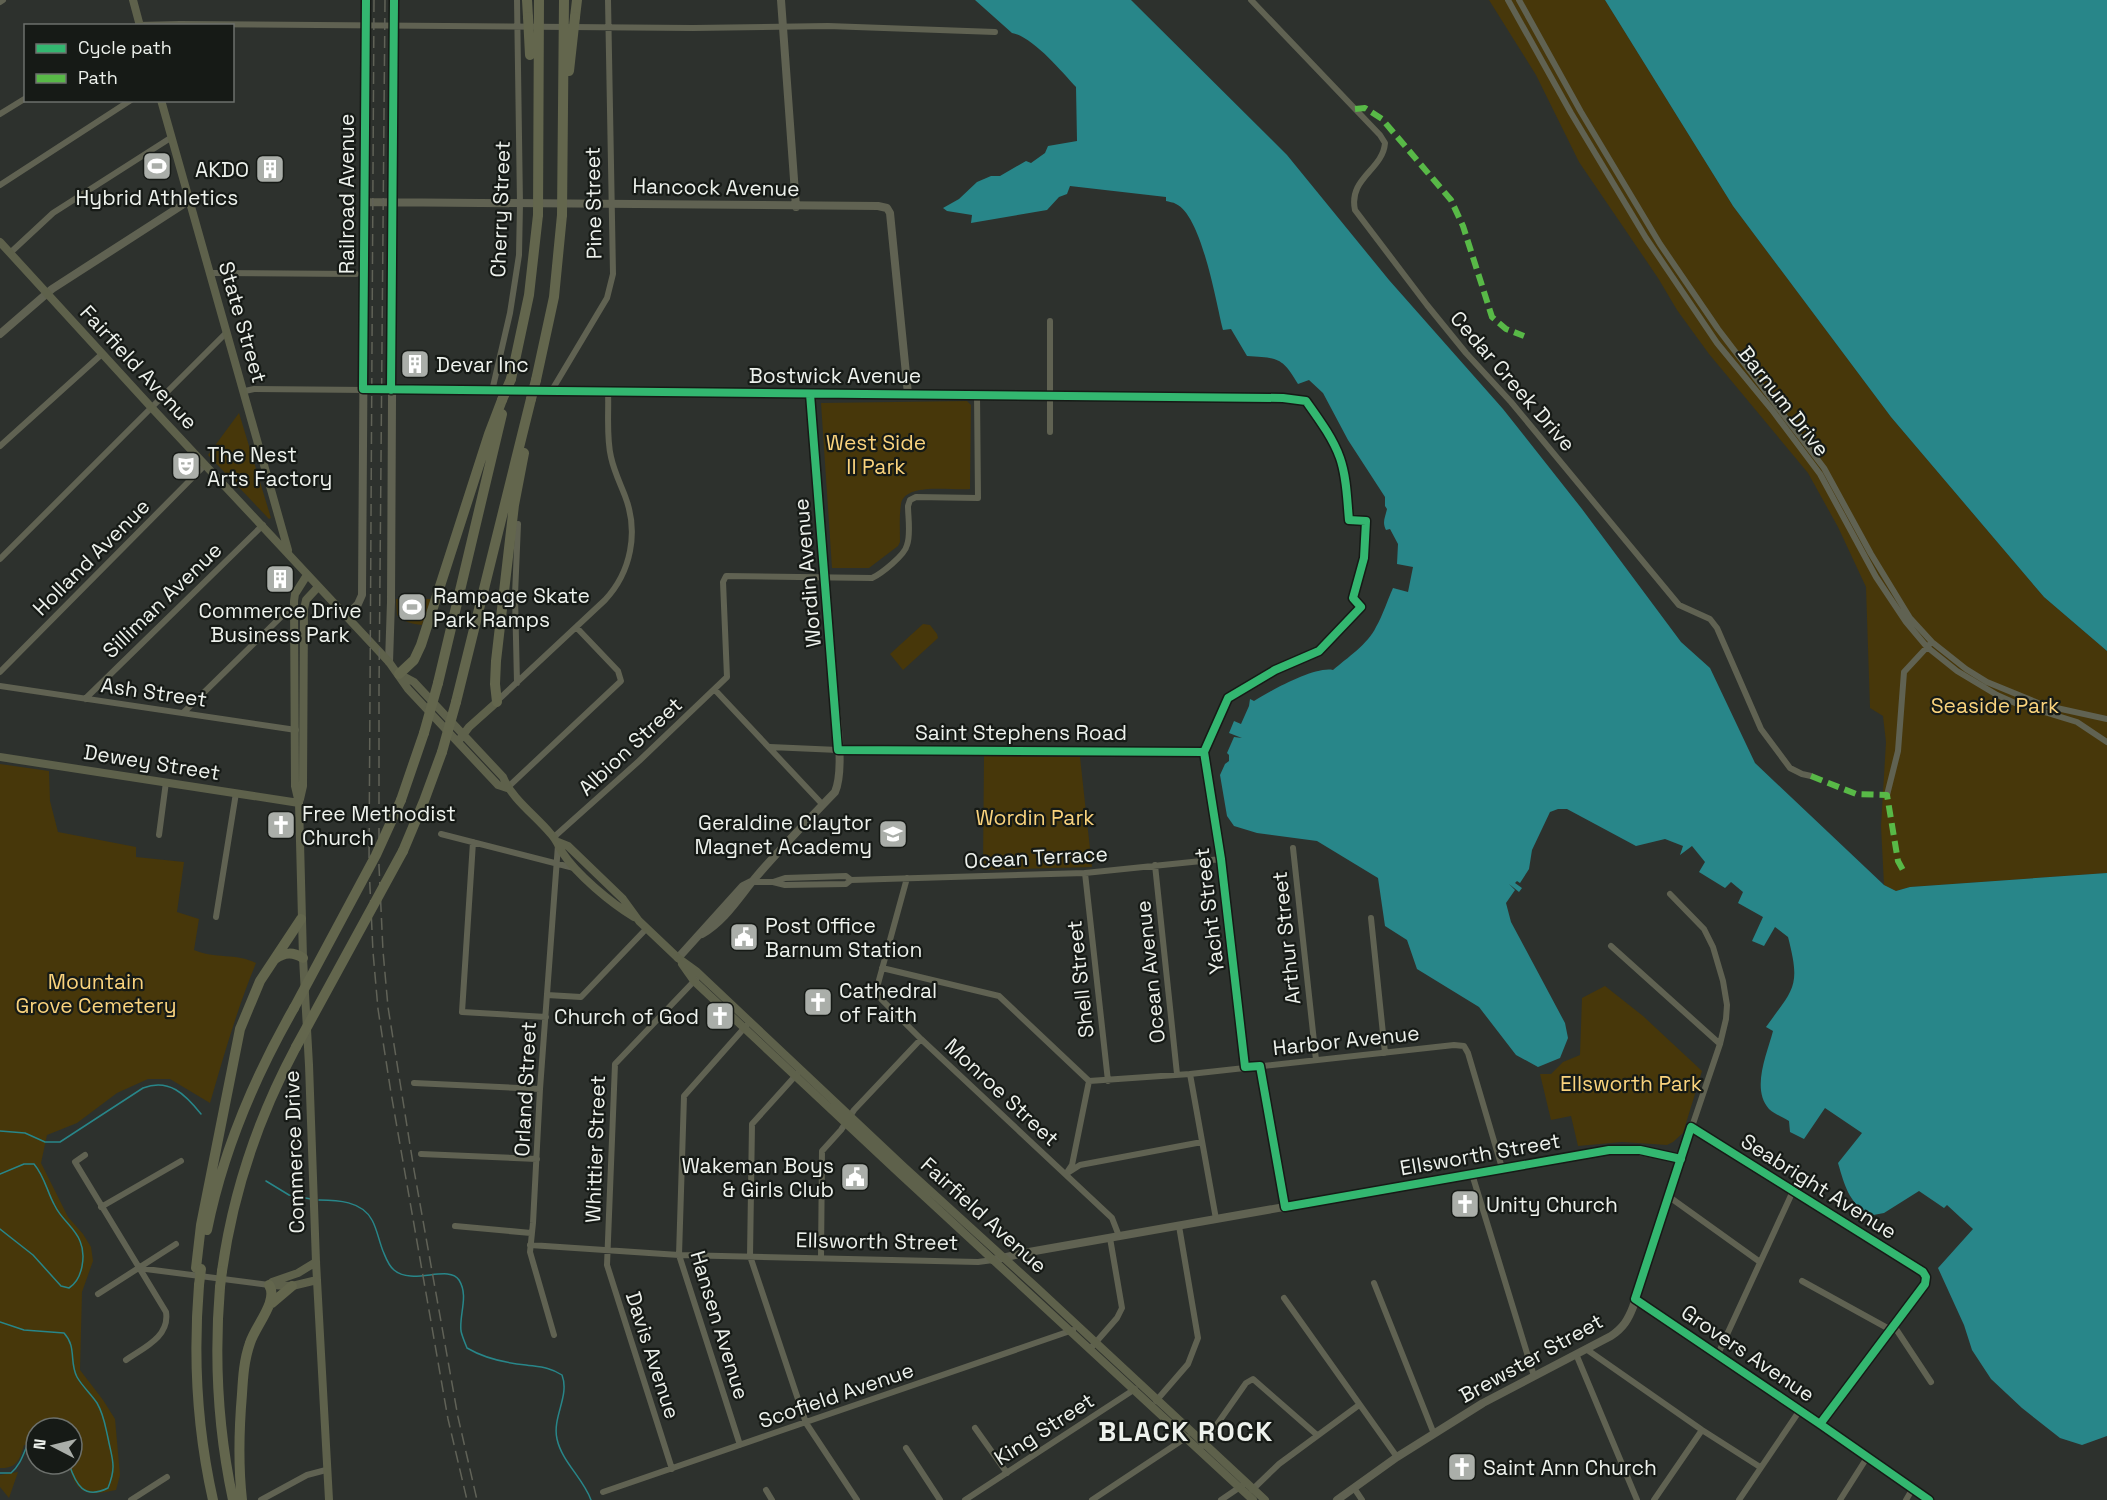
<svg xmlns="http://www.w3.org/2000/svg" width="2107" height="1500" font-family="'Space Grotesk',sans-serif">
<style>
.green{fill:#47370a}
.water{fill:#288689}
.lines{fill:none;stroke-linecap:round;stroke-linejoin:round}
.stream{stroke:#288689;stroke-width:1.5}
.minor{stroke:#606252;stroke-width:6}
.tertiary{stroke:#606252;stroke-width:8}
.secondary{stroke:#5e614b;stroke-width:8}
.motorway{stroke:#63664d;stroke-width:10}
.rail{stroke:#606257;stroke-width:1.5;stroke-dasharray:12 6;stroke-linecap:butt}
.motorway-bridge{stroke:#63664d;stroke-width:10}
.quiet{stroke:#58b947;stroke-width:6;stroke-dasharray:12 6;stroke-linecap:butt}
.cycleway-casing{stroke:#161a16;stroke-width:11}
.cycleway{stroke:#33b770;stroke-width:8}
.labels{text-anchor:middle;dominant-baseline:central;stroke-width:4.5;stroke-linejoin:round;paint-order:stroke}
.poi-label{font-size:21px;fill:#edf1ec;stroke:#161a16;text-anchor:start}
.street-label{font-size:21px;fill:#edf1ec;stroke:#161a16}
.park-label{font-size:21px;fill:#fad37d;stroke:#161a16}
.district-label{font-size:27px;font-weight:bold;letter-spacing:1.5px;fill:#edf1ec;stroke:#161a16}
</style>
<rect width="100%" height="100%" fill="#2d312d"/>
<path class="green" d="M1489,0H1605L1733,206L1891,417L2044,597L2107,651V873L1910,887L1896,891L1884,885L1881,826L1886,742L1883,716L1870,708L1866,587L1838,527L1808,473L1709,354L1677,310L1658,278L1579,162L1536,75Z
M967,401L971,405L970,489C952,491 905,482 901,504C899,516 900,530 900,542L898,546L869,568H832L821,403Z
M239,413L271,518L269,519L208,455Z
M396,599H431L422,625C412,624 404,622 397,615Z
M923,624L930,625L937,634L938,638L903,670L890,654Z
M984,756L1080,757L1092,867L983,870Z
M0,764L49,771L50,801L58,832L136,847V857L184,862L177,912L199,919L194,950C215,959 236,953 256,963C237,1009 224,1055 210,1103L170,1079H148L117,1093L77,1123L47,1135L41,1163L68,1217L83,1234L91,1247L93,1261L82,1292L80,1370L103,1400L115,1419L120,1475L116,1490C85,1497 77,1494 68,1464H72V1428H36V1434L30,1445H24C20,1459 17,1469 0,1468Z
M1605,986L1643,1016L1702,1071L1683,1133L1673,1142L1667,1145L1622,1142L1578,1146L1571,1116L1551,1120L1540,1074H1551L1563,1062L1580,1055L1582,998Z
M18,1472L9,1498L0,1487V1475Z"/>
<path class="water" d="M975,0H1131L1287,155L1389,280L1503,409L1582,509L1681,642L1710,668L1755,763L1884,885L1896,891L1910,887L2107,873V1436L2082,1445L2060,1438L2022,1408L1991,1379L1972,1350L1964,1325L1938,1268L1973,1229L1947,1205L1944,1208L1919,1191L1884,1213L1868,1216C1848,1199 1845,1187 1838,1163L1862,1133L1825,1108L1804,1139L1790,1132L1789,1121C1783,1117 1774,1114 1769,1109C1751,1089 1767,1054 1773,1031L1766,1027C1794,988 1801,987 1788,937L1775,927L1764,946L1752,941L1763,917L1738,903L1743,892L1731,882L1725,888L1699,872L1705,862L1692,846L1680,855L1683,846L1665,839L1636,846L1567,809H1558L1550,812L1532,850L1529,869L1520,883L1517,881L1515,883L1522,888L1519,892L1509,884L1515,890L1506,903L1511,922L1565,1023L1568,1038L1560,1058L1538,1067L1516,1055L1479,1007L1417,969L1407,940L1385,926L1378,878L1317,841L1257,833L1234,826L1227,816L1220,775L1225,764L1229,761V755L1227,753L1234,737L1242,738L1229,733L1234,721L1241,724L1249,706L1250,699L1254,701C1270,691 1315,666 1333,670C1347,658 1368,644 1376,627C1383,615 1387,601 1393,588L1408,592L1413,567L1397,564L1398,544L1390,529L1386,530C1382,522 1385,518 1387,509L1385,506V497L1348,440L1323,393L1309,380L1298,384C1282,357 1278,358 1247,356L1231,329L1223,330C1216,303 1202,216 1176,204C1173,202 1169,202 1166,201V197L1070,186L1067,194L1059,197L1047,210L971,223L972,215L947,211L943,208L959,199L977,182L991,176H1000L1026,161L1031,163L1045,153L1048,146L1077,141L1076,87C1061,71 1033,37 1012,33Z
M1605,0H2107V651L2044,597L1891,417L1733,206Z"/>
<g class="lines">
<path class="stream" d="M0,1131L25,1133L45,1142H60L143,1088C169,1078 185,1094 201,1114
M0,1174L24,1164H34C45,1177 47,1192 55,1206C61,1219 75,1228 80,1241C86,1255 83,1279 69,1288L61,1286L33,1255L0,1229
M266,1181L289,1195L311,1199
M319,1200C337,1200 362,1201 372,1220C377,1229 379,1241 383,1251C386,1258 388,1265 394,1270C412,1286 449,1264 459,1280C469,1296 459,1314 461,1331C462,1336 465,1343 467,1348C484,1358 506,1363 526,1365C540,1367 550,1367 562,1375C570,1396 552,1417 557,1439C562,1462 583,1478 591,1500
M0,1322L24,1330L64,1333C77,1347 69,1362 77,1377C82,1386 91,1394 97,1403C104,1415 105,1425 108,1438C112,1459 117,1466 108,1488C84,1500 76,1485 69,1464
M40,1428L47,1426L51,1428
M0,1473H11C25,1461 24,1444 36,1431"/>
<path class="minor" d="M1251,0L1380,135L1385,143C1383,170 1348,178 1355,210L1427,305L1466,353L1511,402L1679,605L1710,619L1717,628L1761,729L1790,768L1802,774L1811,776
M1508,0L1571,113L1646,238L1717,343L1772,410L1820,474L1876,577L1906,622L1927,647L1957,671L1997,695L2015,703L2077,722L2107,742
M1519,0L1581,112L1660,244L1718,329L1824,468L1871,554L1910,618L1932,642L1966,669L1987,682L2043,705L2107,719
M0,2L3,0
M138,25L180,24L693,28L828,26L995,32
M0,114L26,98
M0,185L131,100
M10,253L53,213L172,137
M211,273L356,274
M552,390L607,298L613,274L608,0
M245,391L254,389L810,394
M492,391L510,313L519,255L520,204L517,0
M908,394L1283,398L1306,401
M1050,432V321
M0,446L102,354
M0,559L227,332
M0,672L205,465
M517,683L515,595L518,524
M0,686L296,730
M715,690L823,805
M85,699L263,525
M497,701L605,600C631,572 639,532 625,496C620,483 614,471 611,457C606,436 609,412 608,391
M183,713L287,611L294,607
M770,747L838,750L1204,752L1221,859L1245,1067
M507,788L621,681L618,671L577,628
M1887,795L1898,751L1904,672L1929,645
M441,834L574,868
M159,835L166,782
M554,837L639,761L727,677L723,582L726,576L872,578C881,574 905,555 907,545C911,534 908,517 908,506L910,500L916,497L978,498L977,394
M473,842L462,1012L546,1017
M1293,848L1316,1060
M1155,865L1177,1074
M1085,873L1108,1081
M907,878L876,991L882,1000L921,1039L1112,1218L1119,1236
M752,882H773L785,878L846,876L851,880
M773,882L785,885L846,884L851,880L1085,873L1221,859
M1670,894L1704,929L1713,947L1723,981L1727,1005L1726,1019L1720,1044L1681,1159
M216,917L236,793
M1371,918L1385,1053
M1611,946L1720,1044
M882,968L999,996L1089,1081L1072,1165L1066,1174
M547,995L581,997L647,928
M1260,1066L1285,1207
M797,1074L752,1124L750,1256L806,1423L857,1500
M1190,1074L1216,1219
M1089,1081L1190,1074L1454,1045L1464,1046L1468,1053L1502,1168
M414,1083L540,1089
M1691,1127L1923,1272L1926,1277L1925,1284L1820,1424
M421,1154L537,1159
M85,1155L75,1162L166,1312C170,1337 143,1348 126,1360
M1069,1172L1080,1165L1202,1142
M1472,1174L1534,1376
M1668,1196L1760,1262
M101,1207L181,1161
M455,1226L531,1233
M530,1245L679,1255L978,1262L993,1260
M821,1258L822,1151L841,1130L854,1110L921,1039
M138,1268L269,1285
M1802,1281L1891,1330
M1374,1283L1434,1434
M98,1294L176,1244
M1284,1298L1397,1457
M1894,1326L1931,1382
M554,1335L530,1252L533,1223L540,1089L558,845
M1090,1349L1117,1318L1122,1308L1110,1238
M1586,1349L1702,1430L1760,1467
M1576,1354L1637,1500
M1718,1354L1793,1191
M1156,1401L1188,1364L1198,1338L1179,1226
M975,1428L1007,1473
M740,1445L679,1255L684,1096L746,1026
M906,1448L940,1500
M1199,1450L1246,1383L1253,1379L1317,1435
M672,1469L607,1265L615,1064L696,979
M1354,1488L1362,1500
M766,1490L772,1500
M1252,1490L1279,1464L1359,1405
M603,1492L1073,1330
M131,1500L167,1477
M261,1500L307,1475L326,1470
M965,1500L1135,1389
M1092,1500L1187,1437
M1221,1500L1243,1485
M1654,1500L1702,1430
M1739,1500L1800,1410
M1840,1500L1868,1456
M1906,1500L1913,1488"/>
<path class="tertiary" d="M781,0L796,207
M364,202L878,206L887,208L890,213L908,394H810C818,492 827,590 834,689C836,715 845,769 835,792C808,820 781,848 756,877C739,897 725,921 702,934
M0,334L52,289L190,200
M346,616L358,604L362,595L366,0
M389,662L391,602L394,0
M678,958L743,886L751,882
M993,1260L1029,1252L1602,1151L1634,1150L1681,1159L1633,1307C1628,1320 1623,1328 1611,1336L1483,1403L1397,1457L1337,1500
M1635,1299L1820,1424L1929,1500"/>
<path class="secondary" d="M133,0L140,26
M161,100L288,550
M0,242L151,407L389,662L408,689L498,785L507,788
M307,575L295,594L294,601L295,786L299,803L303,958L309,1065L316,1262L329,1500
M399,674L414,682L503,777C512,799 535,815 550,833C556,839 558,845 562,852C577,875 611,903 634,917
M460,739L469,727L497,702
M0,757L299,803
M300,799L303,786L304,609L306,600L318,587
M558,842L568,846L623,899L639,921L678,958L696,971L904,1167L1036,1287L1265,1500
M682,964L694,981L899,1173L1253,1500
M269,1285L272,1282L298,1273L316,1262
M269,1285L292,1286L317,1280"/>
<path class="motorway" d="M527,0L528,17
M575,17L577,0
M511,379L529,295L538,215
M536,380L554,297L562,215
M399,674L414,660L421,645L489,434L502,400
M438,683L502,414
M456,702L531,399
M497,702L495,684L496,661L514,505L524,453
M401,800L424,733
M403,851L424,801L442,752
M275,959C285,952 293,952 303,958
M207,1230C223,1150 254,1078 294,1008
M196,1268L201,1225L240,1029L260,981L301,919
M222,1271C233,1192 258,1118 296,1047
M199,1285C193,1358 197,1429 213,1500
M220,1287C214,1359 218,1430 233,1500
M272,1303L292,1286
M242,1500C238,1464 239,1429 242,1394C243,1377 244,1360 250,1343C255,1326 279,1301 269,1285"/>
<path class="rail" d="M374,0L369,866L373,952L378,1009L391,1093L448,1419L467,1500
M385,0L379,690V866L383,951L388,1007L414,1170L458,1417L477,1500"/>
<path class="motorway-bridge" d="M528,17L530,55
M569,71L575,17
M538,215L539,0
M562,215L564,0
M531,399L536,380
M502,400L511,379
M424,733L438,683
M442,752L456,702
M294,1008L376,855L401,800
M296,1047L403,851
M199,1285L201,1269
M220,1287L222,1271"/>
<path class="quiet" d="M1355,109L1365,108L1382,119L1451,200L1463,226L1492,317L1506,329L1524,336
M1811,776L1856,794L1887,795L1898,861L1904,872"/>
<g class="cycleway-casing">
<path id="cycleway" d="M366,0L363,389L1283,398L1306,401C1318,418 1333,438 1340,458C1347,478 1347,500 1349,520L1366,521L1364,558L1353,598L1361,607L1319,651L1275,670L1228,698L1204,752
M391,390L394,0
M810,394L838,750L1204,752
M1204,752L1221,859L1245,1067L1260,1066L1285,1207L1609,1150H1640L1681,1159
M1820,1424L1925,1284L1926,1277L1923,1272L1691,1127L1635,1299L1820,1424L1929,1500"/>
</g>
<use href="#cycleway" class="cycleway"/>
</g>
<defs>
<g id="stadium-square" transform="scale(1.5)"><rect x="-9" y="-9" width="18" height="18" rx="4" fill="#aaaea9" stroke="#161a16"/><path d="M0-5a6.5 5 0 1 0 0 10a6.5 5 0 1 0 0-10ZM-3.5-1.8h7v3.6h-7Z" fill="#fff"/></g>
<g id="building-square" transform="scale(1.5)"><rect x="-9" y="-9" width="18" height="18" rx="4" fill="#aaaea9" stroke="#161a16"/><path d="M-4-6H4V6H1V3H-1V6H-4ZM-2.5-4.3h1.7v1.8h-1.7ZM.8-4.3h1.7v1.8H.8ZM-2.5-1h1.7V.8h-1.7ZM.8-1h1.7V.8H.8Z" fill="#fff"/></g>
<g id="theatre-square" transform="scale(1.5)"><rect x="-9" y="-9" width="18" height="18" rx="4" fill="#aaaea9" stroke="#161a16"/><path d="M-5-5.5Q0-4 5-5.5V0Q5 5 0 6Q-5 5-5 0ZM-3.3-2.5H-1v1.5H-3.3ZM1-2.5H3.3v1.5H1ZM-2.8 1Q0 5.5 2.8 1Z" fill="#fff"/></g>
<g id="church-square" transform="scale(1.5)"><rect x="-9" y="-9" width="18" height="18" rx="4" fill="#aaaea9" stroke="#161a16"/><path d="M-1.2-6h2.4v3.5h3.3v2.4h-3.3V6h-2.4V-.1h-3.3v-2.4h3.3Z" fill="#fff"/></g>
<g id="school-square" transform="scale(1.5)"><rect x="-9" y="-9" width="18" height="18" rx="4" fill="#aaaea9" stroke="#161a16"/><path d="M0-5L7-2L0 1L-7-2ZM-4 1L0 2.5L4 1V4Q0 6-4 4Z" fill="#fff"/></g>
<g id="civic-square" transform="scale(1.5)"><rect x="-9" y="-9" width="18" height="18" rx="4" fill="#aaaea9" stroke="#161a16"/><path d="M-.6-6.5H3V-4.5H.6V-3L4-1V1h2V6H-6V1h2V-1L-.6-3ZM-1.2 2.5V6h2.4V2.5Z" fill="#fff"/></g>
</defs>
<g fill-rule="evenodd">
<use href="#stadium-square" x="157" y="166"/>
<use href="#building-square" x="270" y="169"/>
<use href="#building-square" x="415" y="364"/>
<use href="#theatre-square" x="186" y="466"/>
<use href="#building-square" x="280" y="579"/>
<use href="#stadium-square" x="412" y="607"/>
<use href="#church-square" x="281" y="825"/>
<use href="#school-square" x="893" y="834"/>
<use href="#civic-square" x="744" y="937"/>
<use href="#church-square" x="818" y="1002"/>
<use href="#church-square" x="720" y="1016"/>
<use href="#civic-square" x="855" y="1177"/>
<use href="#church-square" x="1465" y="1204"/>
<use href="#church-square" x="1462" y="1467"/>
</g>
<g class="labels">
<g class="poi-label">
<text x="249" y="169" text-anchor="end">AKDO</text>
<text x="157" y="197" text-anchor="middle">Hybrid Athletics</text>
<text x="436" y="364">Devar Inc</text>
<text x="207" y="454">The Nest<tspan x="207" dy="24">Arts Factory</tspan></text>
<text x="433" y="595">Rampage Skate<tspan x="433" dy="24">Park Ramps</tspan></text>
<text x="280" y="610" text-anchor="middle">Commerce Drive<tspan x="280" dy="24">Business Park</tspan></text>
<text x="302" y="813">Free Methodist<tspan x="302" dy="24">Church</tspan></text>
<text x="872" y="822" text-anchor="end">Geraldine Claytor<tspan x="872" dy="24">Magnet Academy</tspan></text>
<text x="765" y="925">Post Office<tspan x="765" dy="24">Barnum Station</tspan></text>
<text x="839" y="990">Cathedral<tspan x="839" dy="24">of Faith</tspan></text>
<text x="699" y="1016" text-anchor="end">Church of God</text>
<text x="834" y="1165" text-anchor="end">Wakeman Boys<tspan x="834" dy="24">&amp; Girls Club</tspan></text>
<text x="1486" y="1204">Unity Church</text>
<text x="1483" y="1467">Saint Ann Church</text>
</g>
<g class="street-label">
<text transform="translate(716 187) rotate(1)">Hancock Avenue</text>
<text transform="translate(346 194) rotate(-90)">Railroad Avenue</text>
<text transform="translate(593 203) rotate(-91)">Pine Street</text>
<text transform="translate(500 209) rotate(-88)">Cherry Street</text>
<text transform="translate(243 322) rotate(74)">State Street</text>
<text transform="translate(139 367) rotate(47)">Fairfield Avenue</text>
<text x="835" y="375">Bostwick Avenue</text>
<text transform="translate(1513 381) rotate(49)">Cedar Creek Drive</text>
<text transform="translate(1784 401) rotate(52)">Barnum Drive</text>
<text transform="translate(91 557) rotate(-45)">Holland Avenue</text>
<text transform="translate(807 573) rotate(-95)">Wordin Avenue</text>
<text transform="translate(162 600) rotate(-44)">Silliman Avenue</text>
<text transform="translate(154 692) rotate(8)">Ash Street</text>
<text x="1021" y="732">Saint Stephens Road</text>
<text transform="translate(630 746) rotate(-43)">Albion Street</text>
<text transform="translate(152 762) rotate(9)">Dewey Street</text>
<text transform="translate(1036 857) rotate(-3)">Ocean Terrace</text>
<text transform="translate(1209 911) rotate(-97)">Yacht Street</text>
<text transform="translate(1286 938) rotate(-96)">Arthur Street</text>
<text transform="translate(1150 972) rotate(-96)">Ocean Avenue</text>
<text transform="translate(1080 979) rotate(-96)">Shell Street</text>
<text transform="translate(1346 1040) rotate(-6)">Harbor Avenue</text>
<text transform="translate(525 1089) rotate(-87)">Orland Street</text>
<text transform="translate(1002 1092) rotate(43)">Monroe Street</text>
<text transform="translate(595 1149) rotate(-88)">Whittier Street</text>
<text transform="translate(294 1152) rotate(-92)">Commerce Drive</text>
<text transform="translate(1480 1154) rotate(-10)">Ellsworth Street</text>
<text transform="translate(1819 1186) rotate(32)">Seabright Avenue</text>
<text transform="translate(984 1215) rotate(42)">Fairfield Avenue</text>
<text transform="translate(877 1241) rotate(1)">Ellsworth Street</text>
<text transform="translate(720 1325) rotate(73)">Hansen Avenue</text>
<text transform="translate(1748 1353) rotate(34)">Grovers Avenue</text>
<text transform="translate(653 1355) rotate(72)">Davis Avenue</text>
<text transform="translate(1531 1358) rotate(-29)">Brewster Street</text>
<text transform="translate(836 1395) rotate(-19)">Scofield Avenue</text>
<text transform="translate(1044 1429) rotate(-33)">King Street</text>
</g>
<g class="park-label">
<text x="876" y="442">West Side<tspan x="876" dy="24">II Park</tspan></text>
<text x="1995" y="705">Seaside Park</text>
<text x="1035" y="817">Wordin Park</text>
<text x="96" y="981">Mountain<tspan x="96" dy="24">Grove Cemetery</tspan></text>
<text x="1631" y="1083">Ellsworth Park</text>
</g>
<g class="district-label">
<text x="1186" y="1431">BLACK ROCK</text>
</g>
</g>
<rect x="24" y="24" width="210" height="78" fill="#161a16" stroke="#6c706c" stroke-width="1.5"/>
<rect x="36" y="44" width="30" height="9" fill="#33b770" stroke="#6c706c" stroke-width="1.5"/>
<text x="78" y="54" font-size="18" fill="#edf1ec">Cycle path</text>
<rect x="36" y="74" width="30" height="9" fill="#58b947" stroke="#6c706c" stroke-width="1.5"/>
<text x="78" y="84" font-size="18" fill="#edf1ec">Path</text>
<g transform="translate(54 1446) rotate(277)"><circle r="28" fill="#161a16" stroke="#6c706c" stroke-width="1.5"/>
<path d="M0-4.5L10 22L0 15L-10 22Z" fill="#aaaea9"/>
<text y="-9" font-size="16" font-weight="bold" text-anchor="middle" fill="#edf1ec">N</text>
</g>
</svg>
